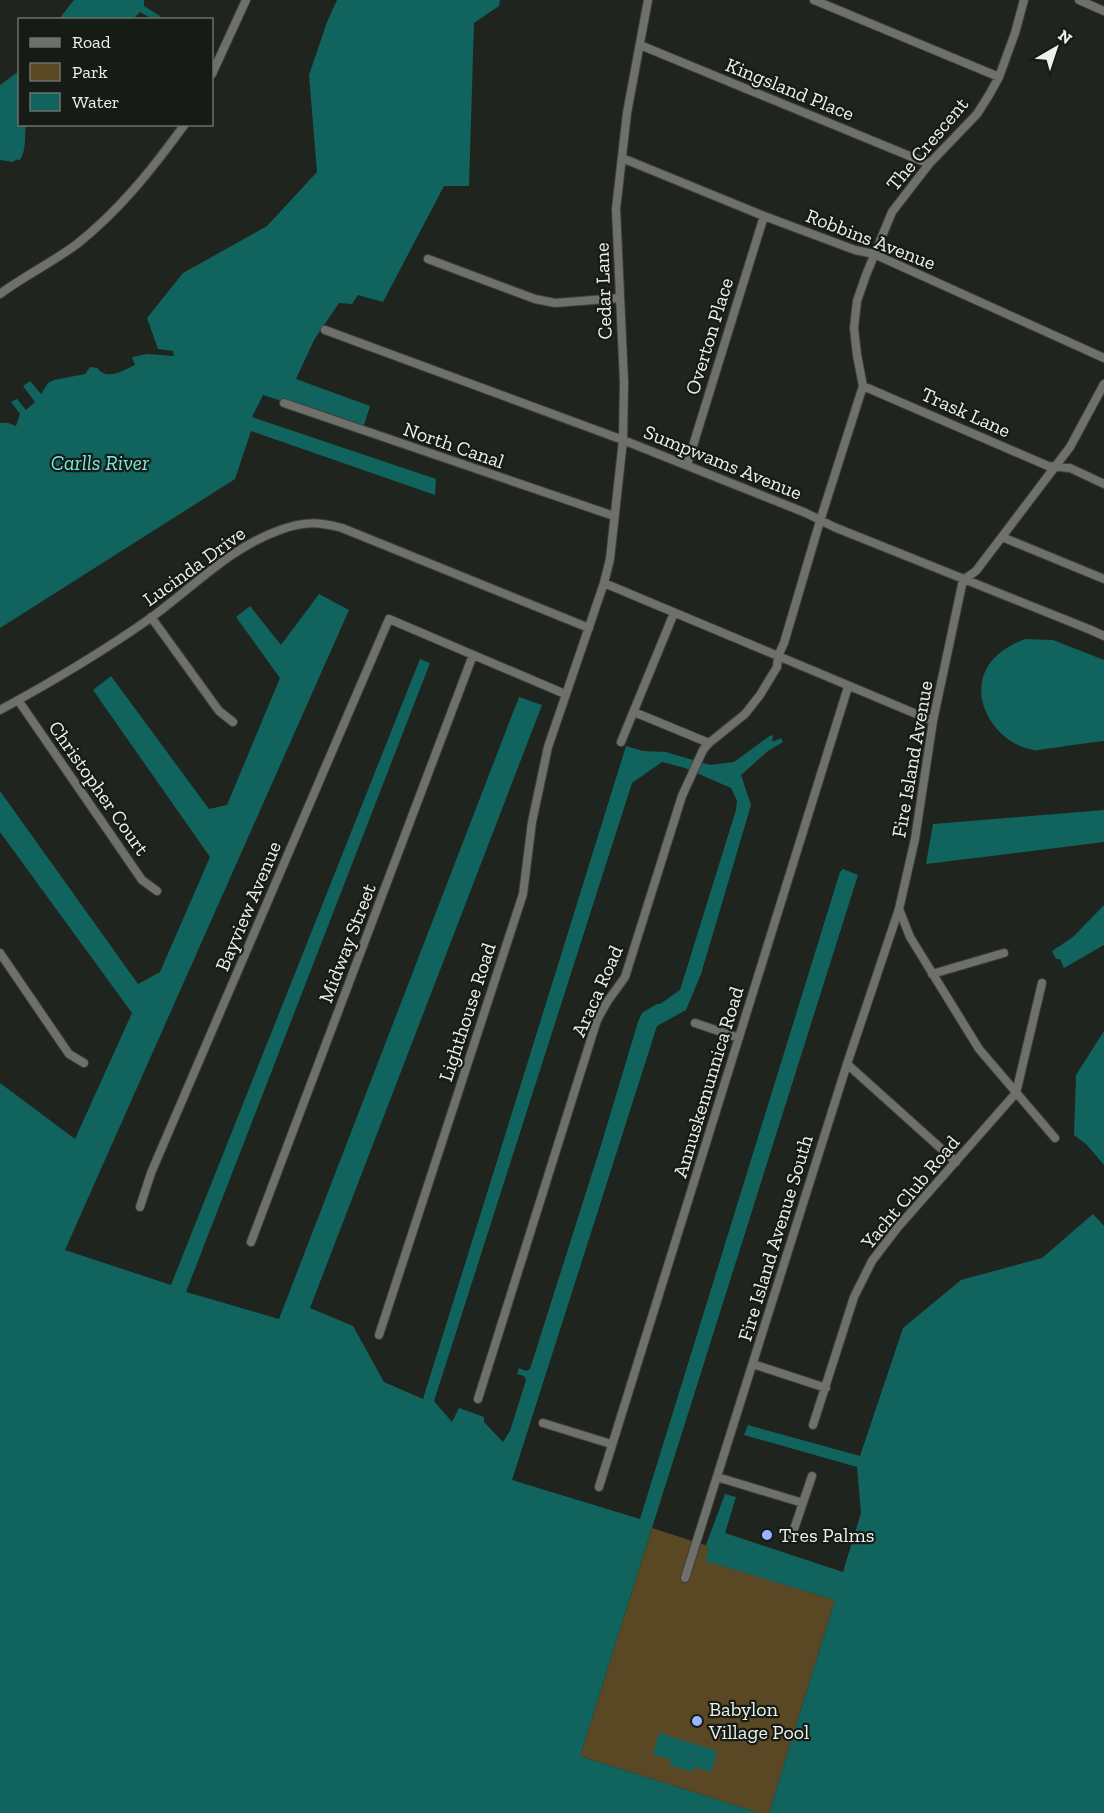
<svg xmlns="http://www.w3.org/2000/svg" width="1104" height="1813" font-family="'Zilla Slab',serif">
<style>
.green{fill:#594823}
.water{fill:#11635d;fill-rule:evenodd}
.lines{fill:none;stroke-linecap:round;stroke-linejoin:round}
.minor-casing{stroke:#3d413b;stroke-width:10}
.minor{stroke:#6f706c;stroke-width:8}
.poi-dot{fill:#97b6fd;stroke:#161b15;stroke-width:2}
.labels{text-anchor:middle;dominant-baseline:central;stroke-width:4.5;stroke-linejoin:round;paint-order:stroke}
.street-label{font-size:20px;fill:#edf1ec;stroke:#161b15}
.poi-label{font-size:20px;fill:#edf1ec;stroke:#161b15;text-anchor:start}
.water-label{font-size:21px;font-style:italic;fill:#79e8df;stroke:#161b15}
</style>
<rect width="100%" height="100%" fill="#20241e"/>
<path class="green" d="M652,1528L708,1546L707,1561L835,1600L769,1813H759L580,1756Z"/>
<path class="water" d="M74,0H144V6L160,16L158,19H152L140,12L133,19H59Z
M337,0H500L499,6L474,23L469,186H444L383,302L358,295L352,304L339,303L314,340L296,379L370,406L363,428L263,395L252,417L436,479L435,495L251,431L235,479L0,628V423H8L16,426L20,414L11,402L17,399L26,410L35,402L23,386L30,381L41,394L48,383L54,380L85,374L90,367L97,368C107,381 122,371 135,365L132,357L147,354L174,356L173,351L158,349L147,318L183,273L267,226L317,172L309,75L327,22Z
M19,71L20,124L26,125C24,137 27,151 19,161L17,159L13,162L0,160V85Z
M319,594L349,610L65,1250L171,1285L420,659L430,663L186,1292L279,1319L519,697L542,705L310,1308L353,1326L384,1382L423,1399L626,746L643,751L666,752L710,765L734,762L771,735L773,736L772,742L781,738L783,742L768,751L741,775L751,805L701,974L686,1010L657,1026L512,1480L640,1519L840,872L843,869L858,875L580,1756L759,1813H0V1083L75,1139L132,1013L0,832V791L138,984L160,972L210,857L93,690L111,676L209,809L227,805L280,678L236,617L250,606L281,645ZM662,762L685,768L731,788L737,801L736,810L680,990L660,1004H657L642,1013L638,1022L602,1142L530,1369L526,1371L519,1368L517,1374L524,1376L526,1380L510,1431L503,1442L484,1422V1417L459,1408L452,1422L434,1401L632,783Z
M1025,639L1053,640L1104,660V741C1087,743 1070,745 1053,748C1047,748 1040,751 1034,750C998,745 967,700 988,666C997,652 1011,645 1025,639Z
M1104,810V842L926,864L933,824Z
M1104,905V945L1064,968L1060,959H1056L1052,951L1073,937Z
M1104,1031V1165L1086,1144L1074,1135L1076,1075Z
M1093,1214L1104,1226V1813H769L835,1600L706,1561L708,1546L706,1545L725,1494L736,1497L725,1533L843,1572L861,1513L857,1467L744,1435L748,1425L860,1456L903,1328L961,1280L1042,1258Z
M659,1733L717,1751L711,1772L694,1767L692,1772L669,1765L671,1760L653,1754Z"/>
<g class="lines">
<g class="minor-casing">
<path id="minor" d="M814,0L999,77
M1079,0L1104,11
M640,45L929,164
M212,74L246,0
M622,158L764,216L855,250L874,254L1104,358
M428,259L535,299L555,303L619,298
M0,294C24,276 53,262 77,244C120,210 153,168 185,124
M325,330L623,440L806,513L834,527L1091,630L1104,636
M863,386L1048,466L1070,468L1104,484
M284,403L614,516
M687,465L764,216
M1002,537L1104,579
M604,583L933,721
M151,617L219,711L233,722
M18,700L142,880L157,891
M0,710C50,683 105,650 152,617C193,587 231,547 280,530C304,521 319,522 342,528L589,628
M634,712L709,743
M621,742L674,613
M0,953L69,1054L84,1063
M932,974L1004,953
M695,1023L739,1038
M847,1064L956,1162
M1055,1138L979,1049L910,937L899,909L915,839L933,721L963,580L976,571L1070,447L1104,384
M140,1207L151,1173L389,619L565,694
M251,1242L473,655
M379,1335L523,894L532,822L548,747L604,583L610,559L623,440L624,382L616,209L627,113L648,0
M753,1364L826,1388
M478,1399L597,1020L607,1002L625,977L682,796L703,750L709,743L745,714L760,695L777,667L778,656L784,643L820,521L863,386L857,355L854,328L857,301L866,275L892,212L929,164L977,114L989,95L999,77L1015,33L1024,0
M543,1423L611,1444
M813,1425L854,1297L872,1261L898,1227L1016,1093L1042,983
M717,1477L803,1503
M599,1487L848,687
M791,1538L812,1476
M685,1578L847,1064L899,909"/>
</g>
<use href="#minor" class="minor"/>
</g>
<g class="poi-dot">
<circle cx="767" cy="1535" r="6"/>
<circle cx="697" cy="1721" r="6"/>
</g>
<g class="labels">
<g class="street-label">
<text transform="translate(790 89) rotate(22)">Kingsland Place</text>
<text transform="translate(927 144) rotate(-50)">The Crescent</text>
<text transform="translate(871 239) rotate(21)">Robbins Avenue</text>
<text transform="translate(603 291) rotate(-92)">Cedar Lane</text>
<text transform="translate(709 336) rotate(-73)">Overton Place</text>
<text transform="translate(966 412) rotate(24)">Trask Lane</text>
<text transform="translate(454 445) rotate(19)">North Canal</text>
<text transform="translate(723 462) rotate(22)">Sumpwams Avenue</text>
<text transform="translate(194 566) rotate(-36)">Lucinda Drive</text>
<text transform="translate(912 759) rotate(-80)">Fire Island Avenue</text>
<text transform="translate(99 788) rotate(55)">Christopher Court</text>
<text transform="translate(248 906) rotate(-67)">Bayview Avenue</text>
<text transform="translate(347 943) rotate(-69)">Midway Street</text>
<text transform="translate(597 991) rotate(-66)">Araca Road</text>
<text transform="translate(467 1012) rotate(-72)">Lighthouse Road</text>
<text transform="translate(708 1082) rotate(-73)">Annuskemunnica Road</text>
<text transform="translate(910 1192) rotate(-50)">Yacht Club Road</text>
<text transform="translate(775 1238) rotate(-73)">Fire Island Avenue South</text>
</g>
<g class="poi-label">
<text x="779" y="1535">Tres Palms</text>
<text x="709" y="1709">Babylon<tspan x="709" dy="23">Village Pool</tspan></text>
</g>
<g class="water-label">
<text x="100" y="462">Carlls River</text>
</g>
</g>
<rect x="18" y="18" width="195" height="108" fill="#161b15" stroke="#6c716b" stroke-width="1.5"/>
<rect x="30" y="38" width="30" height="9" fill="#6f706c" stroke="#6c716b" stroke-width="1.5"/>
<text x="72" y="48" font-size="18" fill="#edf1ec">Road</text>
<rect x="30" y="63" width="30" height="18" fill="#594823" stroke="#6c716b" stroke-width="1.5"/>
<text x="72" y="78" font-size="18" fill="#edf1ec">Park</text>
<rect x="30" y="93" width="30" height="18" fill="#11635d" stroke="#6c716b" stroke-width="1.5"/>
<text x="72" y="108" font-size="18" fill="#edf1ec">Water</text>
<g transform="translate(1056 48) rotate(39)" stroke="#161b15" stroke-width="4.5" paint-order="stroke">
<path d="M0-4.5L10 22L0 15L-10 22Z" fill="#edf1ec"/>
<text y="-9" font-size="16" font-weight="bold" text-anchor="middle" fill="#edf1ec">N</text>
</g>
</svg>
